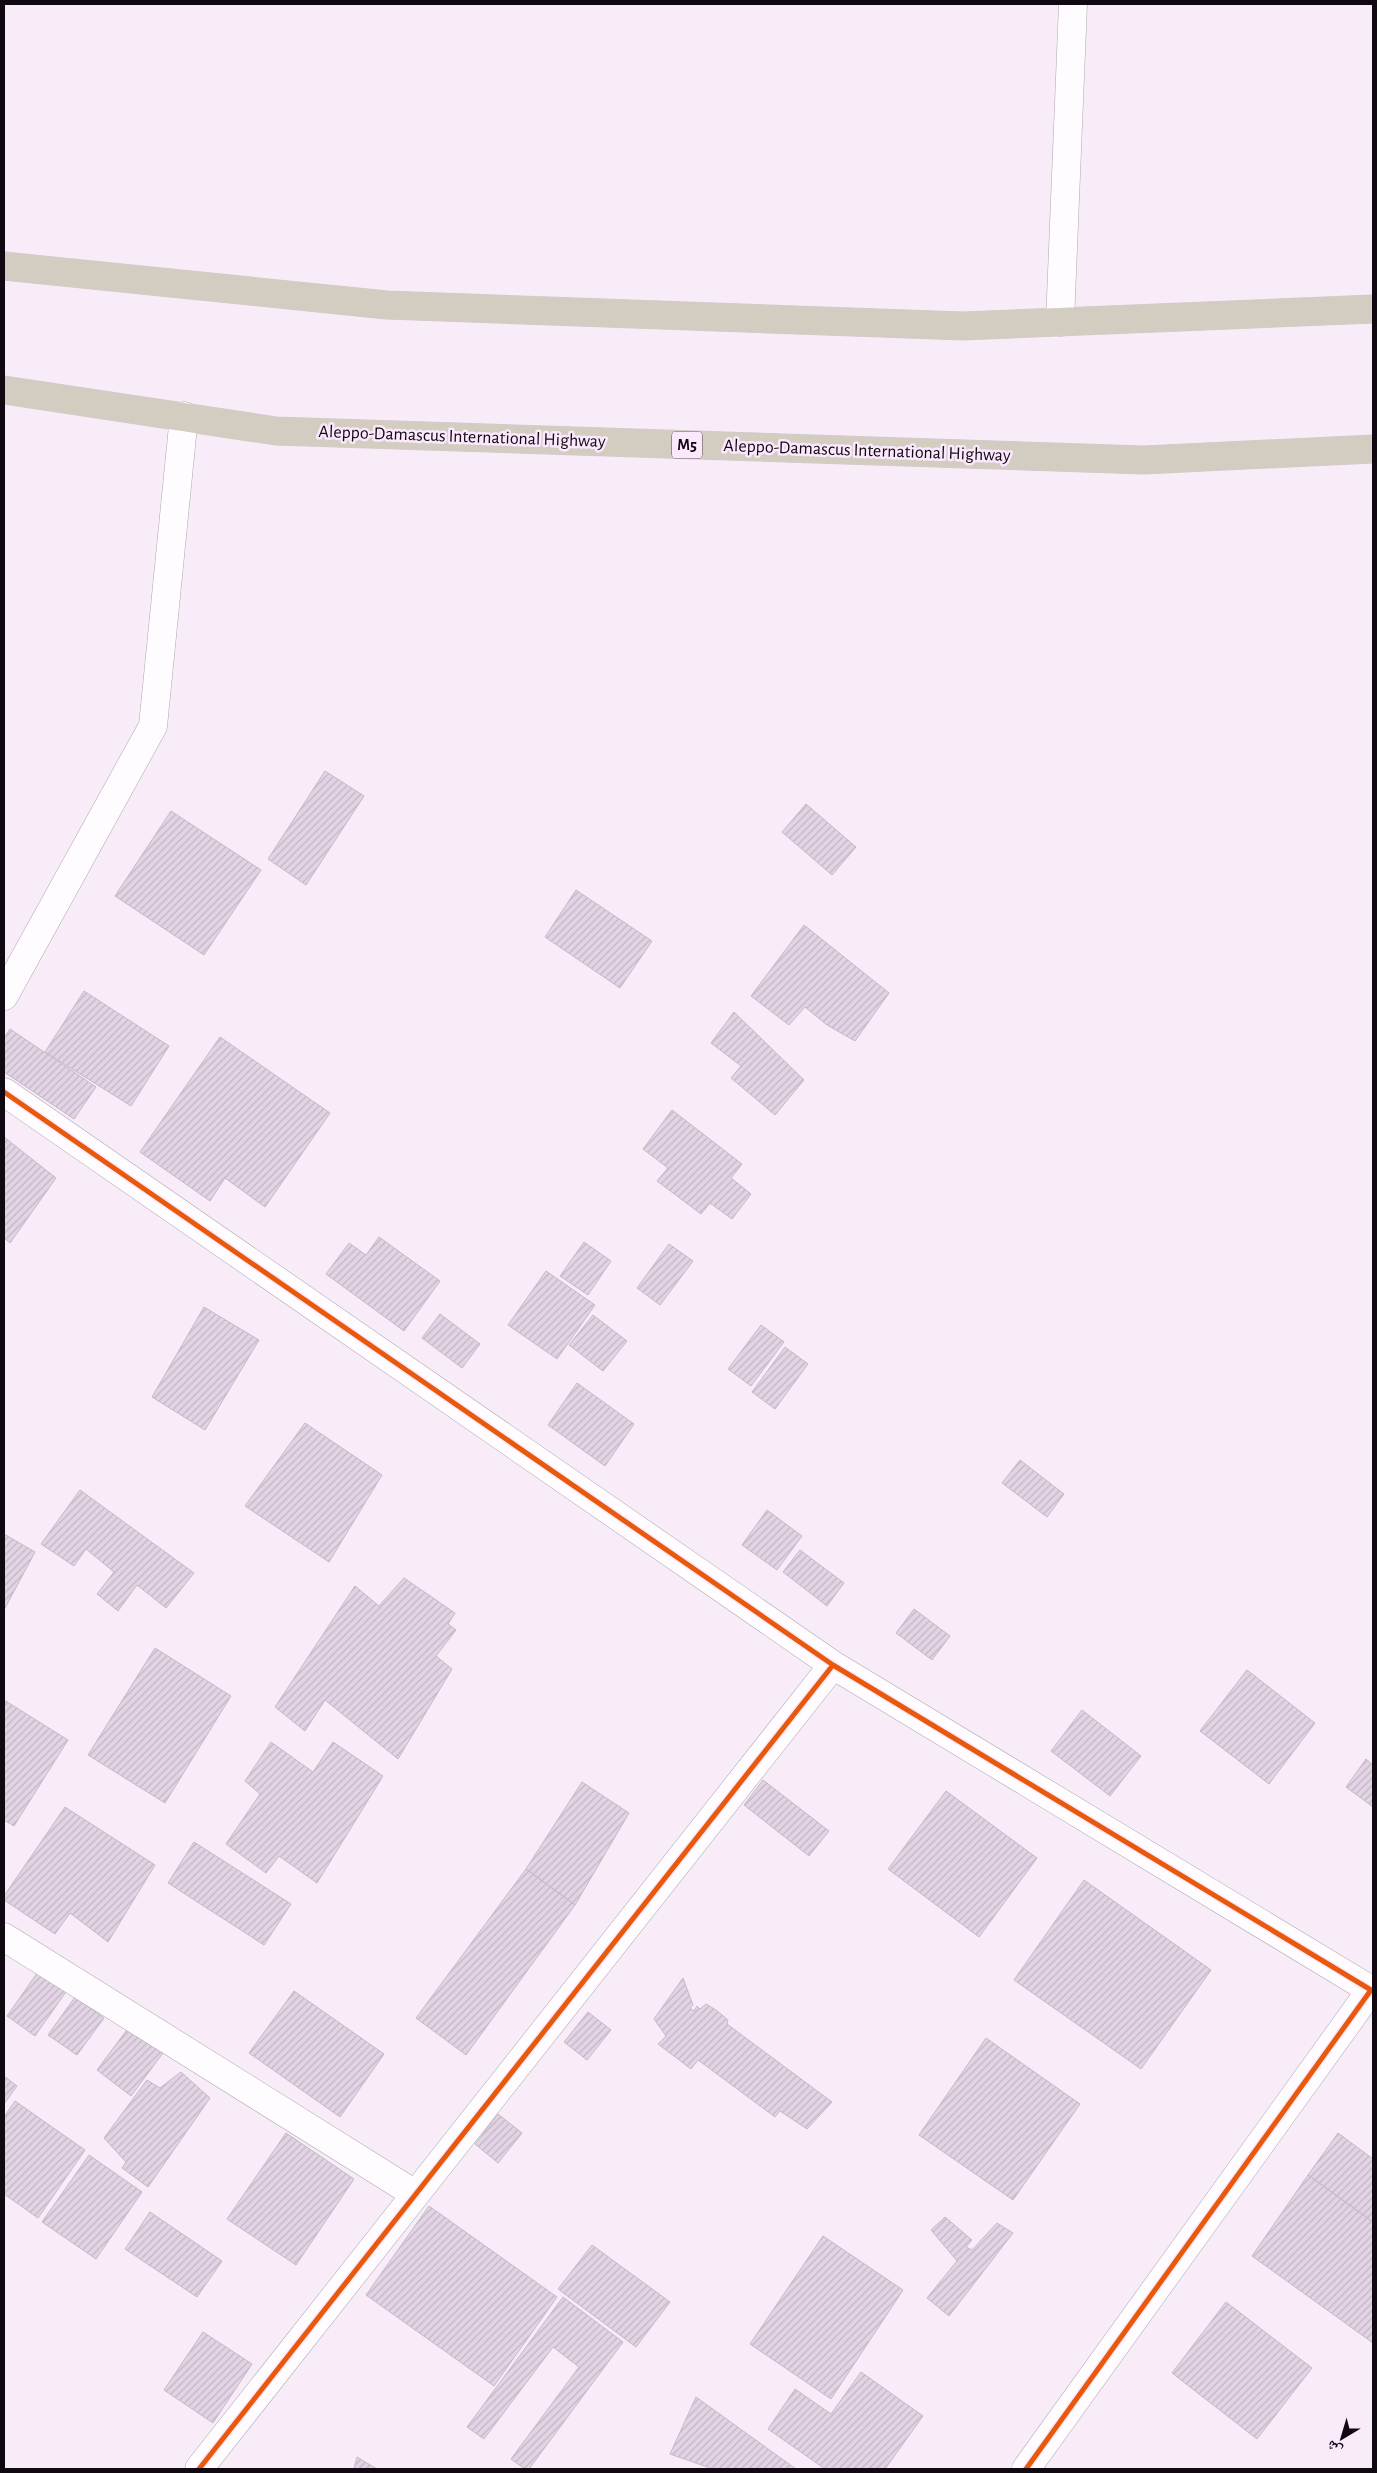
<svg xmlns="http://www.w3.org/2000/svg" width="1377" height="2473" font-family="'Alegreya Sans','Noto Naskh Arabic',sans-serif">
<style>
.building{fill:url(#building-hatch);stroke:#c3bbc5}
.lines{fill:none;stroke-linecap:round;stroke-linejoin:round}
.street-casing{stroke:#b0a7b1;stroke-width:29}
.highway-casing{stroke:#d1cbd1;stroke-width:29}
.street{stroke:#fefcfe;stroke-width:28}
.highway{stroke:#d3cdc1;stroke-width:28}
.cycleway-casing{stroke:#fbe8fc;stroke-width:8}
.cycleway{stroke:#e8590c;stroke-width:5}
.labels{text-anchor:middle;dominant-baseline:central;stroke-width:5;stroke-linejoin:round;paint-order:stroke}
.shield{fill:#fbe8fc;stroke:#564c58;stroke-width:1}
.shield-label{font-size:16px;font-weight:bold;fill:#100911}
.street-label{font-size:18px;fill:#100911;stroke:#fbe8fc}
</style>
<defs>
<pattern id="building-hatch" width="6" height="6" patternUnits="userSpaceOnUse" patternTransform="scale(1.25)"><rect width="6" height="6" fill="#e2d4e5"/><path d="M-1 1l2-2M0 6l6-6M5 7l2-2" fill="none" stroke="#c1b5c3"/></pattern>
</defs>
<rect width="100%" height="100%" fill="#f7ecf7"/>
<path class="building" d="M325,771L364,796L306,885L268,859Z
M806,804L856,847L832,875L782,832Z
M171,811L261,870L204,955L115,896Z
M576,890L652,941L620,988L545,937Z
M804,925L889,993L855,1041L827,1025L805,1007L789,1025L751,996Z
M84,991L169,1046L131,1106L45,1052Z
M734,1012L804,1080L775,1115L731,1078L741,1066L711,1043Z
M10,1029L96,1087L74,1119L4,1072V1038Z
M220,1037L330,1113L265,1207L225,1178L210,1201L140,1152Z
M672,1110L742,1164L731,1178L751,1194L732,1219L710,1203L701,1214L657,1181L668,1168L643,1149Z
M4,1137L56,1178L10,1243L4,1238Z
M379,1237L440,1281L404,1331L326,1274L349,1243L366,1255Z
M584,1242L611,1261L588,1295L560,1276Z
M669,1244L693,1261L660,1305L637,1288Z
M546,1271L595,1305L557,1359L508,1325Z
M204,1307L259,1340L205,1430L152,1397Z
M440,1314L480,1344L462,1368L422,1338Z
M593,1315L627,1341L603,1371L569,1345Z
M761,1325L784,1342L751,1386L728,1369Z
M785,1347L808,1364L775,1409L752,1392Z
M577,1383L634,1424L605,1466L548,1425Z
M305,1423L382,1475L329,1562L245,1506Z
M1020,1460L1064,1494L1047,1517L1002,1483Z
M80,1490L194,1573L166,1608L137,1585L118,1611L97,1594L114,1572L86,1549L74,1566L41,1544Z
M767,1510L802,1536L777,1570L742,1545Z
M4,1534L35,1552L4,1610Z
M800,1550L844,1583L827,1606L783,1572Z
M404,1578L455,1613L448,1624L456,1630L436,1656L452,1669L398,1759L325,1700L305,1731L275,1707L355,1586L379,1606Z
M914,1609L950,1636L932,1660L896,1633Z
M155,1648L231,1696L165,1803L88,1755Z
M1247,1670L1315,1723L1269,1784L1200,1731Z
M4,1700L68,1740L14,1826L4,1820Z
M1082,1710L1141,1756L1110,1796L1051,1751Z
M271,1742L313,1772L333,1742L383,1776L317,1883L279,1856L266,1873L226,1844L260,1794L245,1781Z
M1366,1759L1373,1765V1807L1346,1787Z
M763,1780L829,1831L809,1856L744,1805Z
M582,1782L629,1813L575,1905L526,1869Z
M946,1791L1037,1858L979,1937L888,1869Z
M65,1807L155,1865L108,1942L70,1913L55,1934L4,1900V1896Z
M194,1842L291,1904L264,1945L168,1883Z
M526,1869L575,1905L466,2055L416,2018Z
M1084,1880L1211,1970L1141,2069L1014,1980Z
M40,1969L68,1989L35,2036L7,2016Z
M683,1978L693,2005L690,2008L694,2011L697,2006L700,2009L706,2004L716,2010L728,2020L727,2024L832,2102L807,2129L780,2111L775,2117L698,2060L691,2069L658,2044L666,2036L654,2019Z
M294,1991L384,2054L340,2117L249,2053Z
M75,1997L104,2018L77,2055L48,2035Z
M588,2012L611,2030L587,2060L564,2042Z
M129,2027L163,2053L131,2096L97,2070Z
M986,2038L1080,2104L1013,2200L919,2135Z
M181,2072L210,2098L148,2187L122,2168L126,2162L104,2138L147,2080L160,2088Z
M4,2076L17,2086L4,2104Z
M15,2101L85,2150L38,2218L4,2194V2117Z
M498,2114L522,2133L498,2163L475,2144Z
M286,2133L354,2179L296,2265L227,2219Z
M1338,2133L1373,2159V2222L1308,2175Z
M89,2155L142,2192L96,2259L42,2222Z
M1308,2175L1373,2222V2343L1252,2256Z
M429,2206L557,2297L494,2386L366,2295Z
M150,2212L222,2261L197,2297L125,2249Z
M945,2217L972,2240L966,2247L972,2250L997,2223L1013,2233L949,2316L927,2298L957,2261L931,2230Z
M823,2236L903,2290L831,2399L750,2344Z
M592,2245L670,2302L636,2347L558,2289Z
M563,2297L623,2342L529,2469H525L511,2459L579,2367L553,2347L484,2439L467,2427Z
M1226,2302L1312,2368L1257,2439L1172,2373Z
M203,2332L252,2364L213,2423L164,2390Z
M861,2372L923,2416L885,2469H825L768,2429L795,2389L831,2414Z
M696,2397L796,2469H713L670,2454Z
M357,2457L377,2469H354Z"/>
<g class="lines">
<g class="street-casing">
<path id="street" d="M1060,322L1073,4
M4,996L153,726L184,416
M4,1092L833,1665L1371,1990L1026,2469
M4,1937L415,2194
M199,2469L833,1665"/>
</g>
<g class="highway-casing">
<path id="highway" d="M4,266L387,305L963,326L1373,309
M4,390L276,431L1144,460L1373,449"/>
</g>
<use href="#street" class="street"/>
<use href="#highway" class="highway"/>
<g class="cycleway-casing">
<path id="cycleway" d="M4,1092L833,1665L1371,1990L1026,2469
M199,2469L833,1665"/>
</g>
<use href="#cycleway" class="cycleway"/>
</g>
<g class="labels">
<rect class="shield" x="672" y="431.5" width="30" height="27" rx="4"/>
<g class="shield-label">
<text x="687" y="445">M5</text>
</g>
<g class="street-label">
<text transform="translate(462 437) rotate(2)">Aleppo-Damascus International Highway</text>
<text transform="translate(867 451) rotate(2)">Aleppo-Damascus International Highway</text>
</g>
</g>
<rect width="1377" height="2473" fill="none" stroke="#100911" stroke-width="10"/>
<g transform="translate(1342 2438) rotate(218)" stroke="#fbe8fc" stroke-width="4" paint-order="stroke">
<path d="M0-4L9 19L0 12L-9 19Z" fill="#100911"/>
<text y="-8" font-size="14" font-weight="bold" text-anchor="middle" fill="#100911">ش</text>
</g>
</svg>
